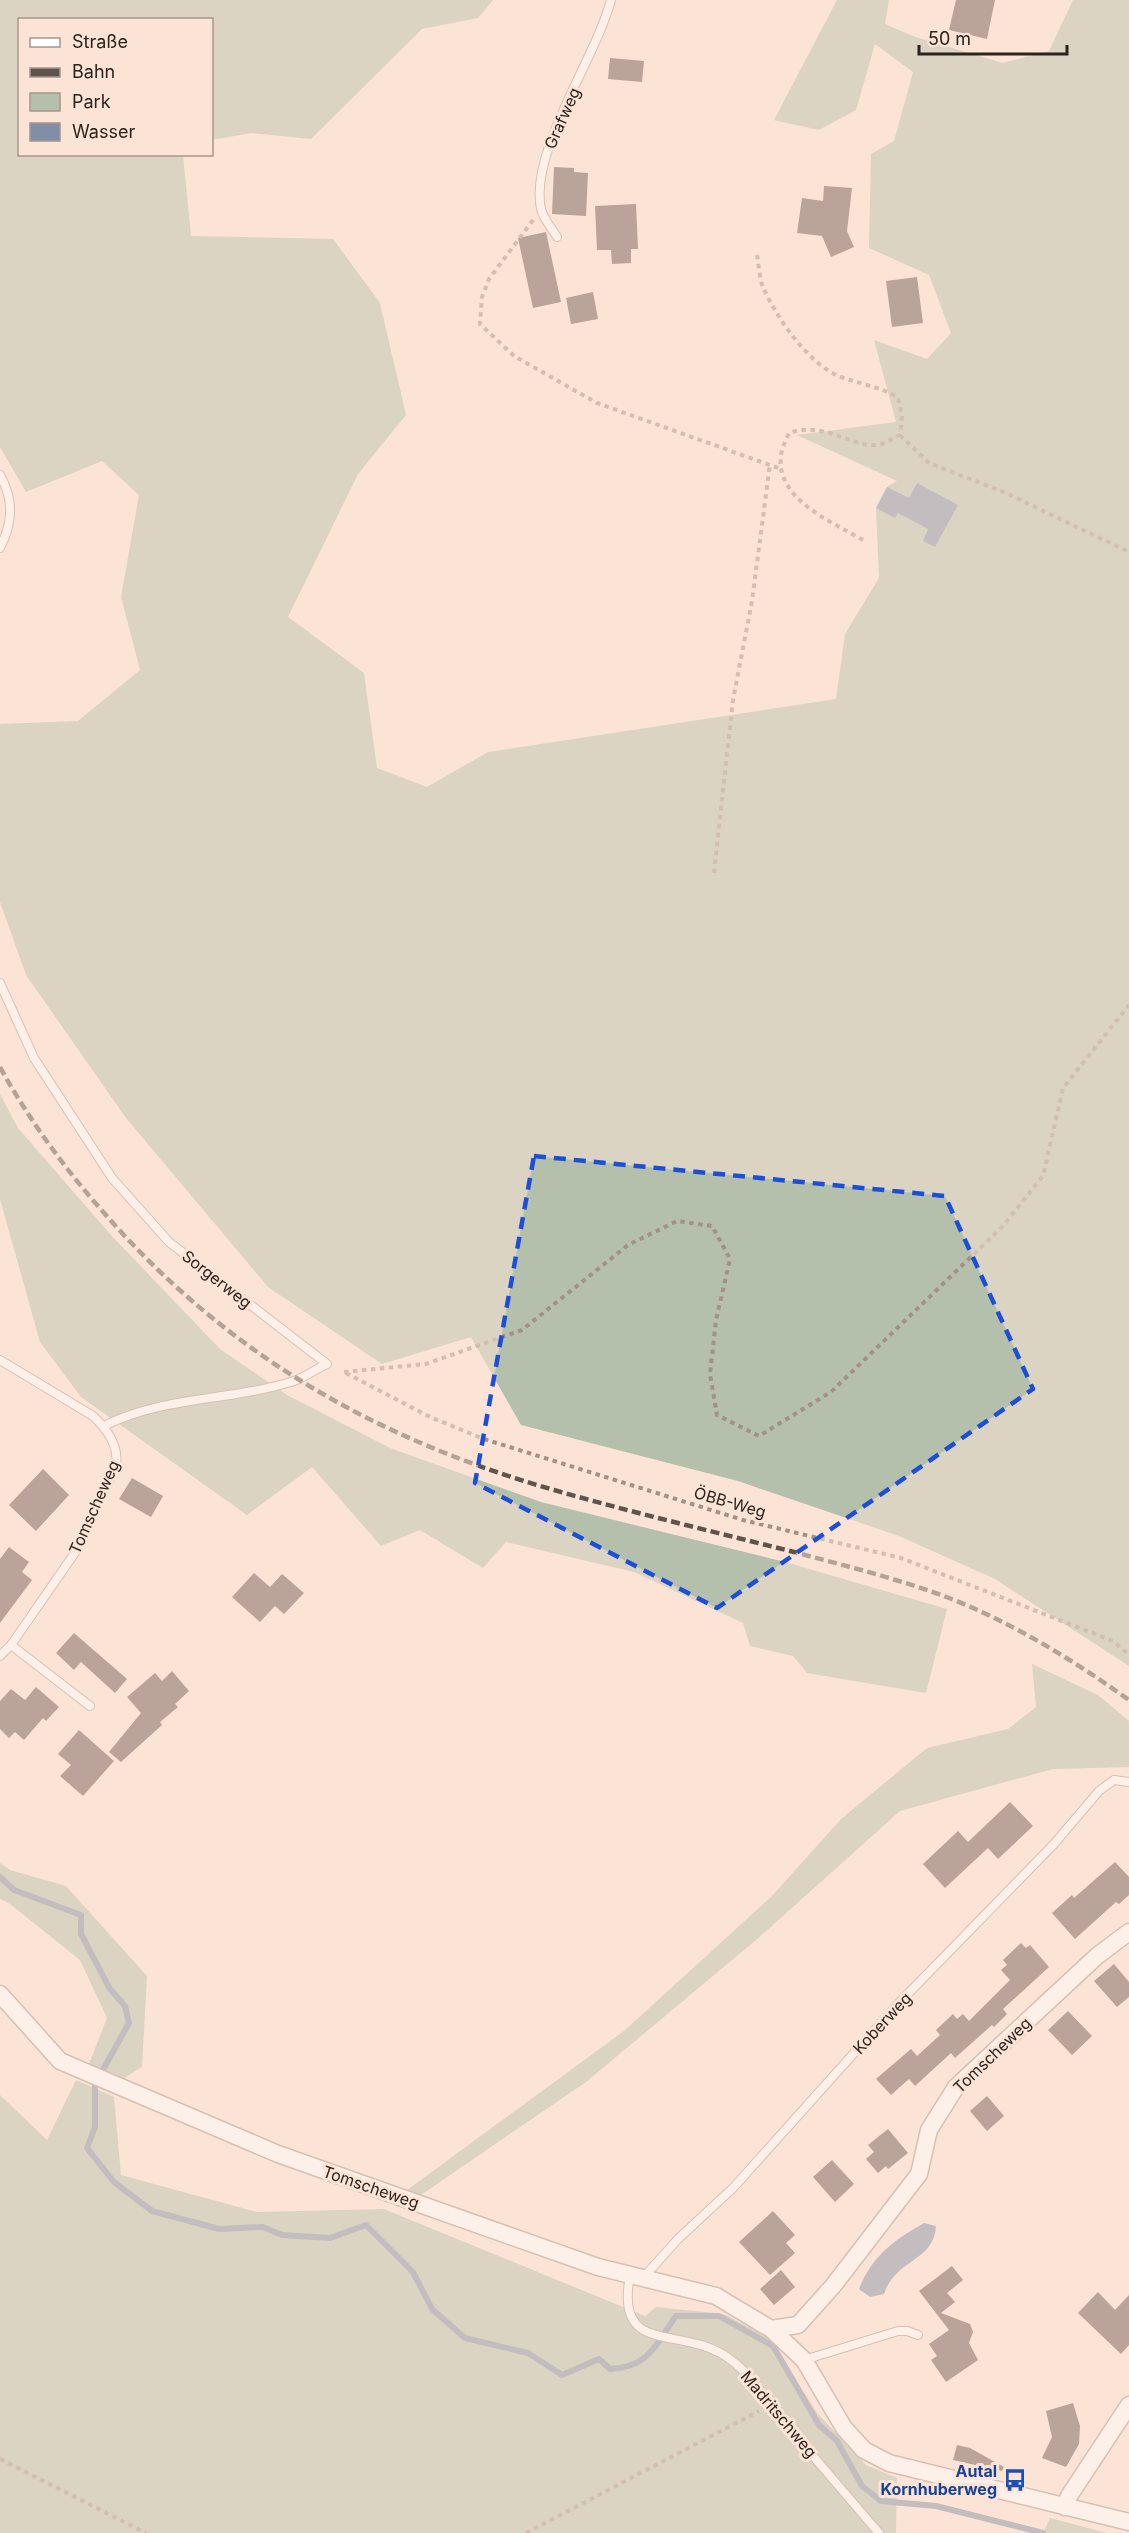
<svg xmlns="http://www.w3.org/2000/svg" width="1129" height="2533" font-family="Inter,sans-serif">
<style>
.green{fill:#b4c0ab}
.water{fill:#808ea7}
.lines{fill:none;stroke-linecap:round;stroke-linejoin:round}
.stream{stroke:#808ea7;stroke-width:6}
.building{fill:#6c5451}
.service-casing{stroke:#ab9588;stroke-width:10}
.minor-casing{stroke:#ab9588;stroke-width:19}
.path{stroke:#a39187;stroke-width:4;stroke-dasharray:4.5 4.5;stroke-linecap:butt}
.service{stroke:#fff;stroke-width:8}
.minor{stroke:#fff;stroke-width:16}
.rail{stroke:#5f534b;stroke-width:4.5;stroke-dasharray:9 4.5;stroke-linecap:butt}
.marked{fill:none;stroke:#1d4ed8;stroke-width:4.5;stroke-dasharray:12 8;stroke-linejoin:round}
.labels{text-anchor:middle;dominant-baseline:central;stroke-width:6;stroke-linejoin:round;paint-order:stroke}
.street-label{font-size:16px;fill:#2b231d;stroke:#fbe3d5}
.transit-label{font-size:16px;font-weight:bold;fill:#164399;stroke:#fbe3d5;text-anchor:end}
</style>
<rect width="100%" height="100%" fill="#fbe3d5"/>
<path class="green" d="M0,0H493L478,18L422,29L311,139L251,133L212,140V20H20V154L183,155L191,236L333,239L380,303L406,415L358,474L288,617L364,673L377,768L427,787L488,752L836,699L845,634L879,578L876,508L887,487L897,481L797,435L896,422L874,340L927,359L951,333L929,275L869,248L871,154L894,141L913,72L875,44L856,110L819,130L774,120L837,0H889L885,24L915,37L1003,63L1049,51L1073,0H1129V1666L995,1579L899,1536L738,1481L521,1425L471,1337L382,1364L268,1287L126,1118L26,975L0,902V724L78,721L140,670L121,597L139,495L102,461L26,492L0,447Z
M0,1094L18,1128L111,1235L220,1349L287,1395L390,1448L541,1502L785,1562L947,1609L926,1693L807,1673L793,1656L750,1646L743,1623L634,1572L506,1542L483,1568L420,1530L381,1546L312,1467L247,1515L81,1397L40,1342L0,1199Z
M1032,1664L1098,1695L1129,1721V1767L1053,1769L900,1811L756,1940L586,2082L415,2199L403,2193L624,2031L772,1896L841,1819L927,1748L1008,1729L1036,1707Z
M0,1863L10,1870L66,1886L147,1976L142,2067L124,2078L89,2064L107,2018L80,1960L10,1904L0,1899Z
M76,2080L114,2097L121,2175L257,2212L384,2209L645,2316L656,2307L724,2314L769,2338L817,2413L866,2465L897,2478L896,2533H0V2095L47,2140Z
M1050,2518L1107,2533H1043Z"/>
<path class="water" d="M917,483L958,505L935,547L923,541L928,529L898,513L895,518L876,508L887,487L909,498Z
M924,2223L936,2226C934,2262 896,2258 884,2294L870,2297L859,2289C872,2256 894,2240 924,2223Z"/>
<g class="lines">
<path class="stream" d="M0,1877L14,1890L81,1915V1934L110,1989L125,2006L129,2023L95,2084V2127L87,2148L114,2182L152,2211L219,2229L263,2227L282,2235L330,2238L366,2225L413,2272L432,2309L465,2338L528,2353L562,2375L599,2359L610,2369C650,2367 655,2345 676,2316H719L773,2346L819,2425L837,2441L862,2486L881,2501L936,2506L1043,2533"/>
</g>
<path class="building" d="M956,0H995L987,39L949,30Z
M610,58L644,61L642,82L608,79Z
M554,167L574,168V172L588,173L586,216L552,214Z
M824,186L852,188L847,231L854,247L831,257L822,236L797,233L802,198L823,201Z
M636,204L638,249H631V263L612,264L611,250H597L595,206Z
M546,232L561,302L533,308L518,238Z
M917,277L923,323L892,327L886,281Z
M593,292L598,319L571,324L566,298Z
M43,1469L69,1495L36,1531L9,1505Z
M132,1478L163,1496L151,1517L119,1499Z
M9,1547L29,1562L22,1572L32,1580L0,1623V1559Z
M254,1573L270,1587L282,1574L304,1593L284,1614L275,1606L260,1622L232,1597Z
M74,1633L127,1679L115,1693L81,1662L74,1670L56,1653Z
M172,1671L189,1691L175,1704L178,1707L160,1722L162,1725L121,1762L109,1752L141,1713L127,1697L155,1673L162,1681Z
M36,1687L59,1707L46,1721L43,1718L24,1740L15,1732L9,1738L0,1729V1701L11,1689L25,1700Z
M79,1730L114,1761L83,1796L60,1776L71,1765L58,1754Z
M1010,1802L1033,1826L998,1859L988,1848L945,1888L923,1864L958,1831L968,1842Z
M1115,1862L1129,1877V1895L1119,1904L1116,1902L1075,1939L1052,1913L1072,1895L1074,1898Z
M1021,1943L1026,1948L1030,1945L1049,1967L1003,2009L1007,2014L994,2027L992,2025L955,2058L951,2053L915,2086L909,2079L891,2095L876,2079L911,2049L917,2056L940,2035L936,2030L953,2014L957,2019L963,2014L969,2021L1010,1980L1001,1970L1007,1965L1003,1960Z
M1114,1964L1129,1982V1997L1117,2007L1094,1981Z
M1068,2011L1092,2036L1072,2055L1048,2030Z
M987,2096L1004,2116L987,2131L970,2111Z
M888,2129L908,2153L888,2169L886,2166L878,2173L866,2159L874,2152L868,2145Z
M832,2160L854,2184L835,2202L813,2177Z
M773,2211L795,2235L786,2243L795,2253L770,2275L739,2242Z
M952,2266L963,2280L947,2293L955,2302L941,2313L970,2324L973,2332L969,2343L978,2360L946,2382L931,2360L937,2356L929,2344L949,2330L919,2291Z
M781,2270L795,2287L774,2305L760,2289Z
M1098,2292L1115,2310L1129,2295V2345L1121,2354L1078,2313Z
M1073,2403L1080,2426L1079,2444L1066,2467L1042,2458L1052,2437L1046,2411Z
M957,2445L970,2448L1004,2467L1002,2471L953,2460Z"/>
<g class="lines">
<g class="service-casing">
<path id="service" d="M557,237C552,229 543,218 541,209C529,152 595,60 611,0
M0,475C14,500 13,522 0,548
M0,983L34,1058L112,1178L169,1242L327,1364C316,1369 305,1377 294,1381C231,1401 163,1396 104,1426
M0,1360L93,1416C107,1429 119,1446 116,1465L81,1544L11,1645L0,1656
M11,1645L90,1706
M630,2276C614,2359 684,2323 731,2360C754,2377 769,2404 787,2425C817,2461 848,2497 879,2533
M643,2278L678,2239L733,2188L898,2004L1054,1844L1099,1791L1114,1780L1129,1782
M804,2360L898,2331H907L918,2335"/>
</g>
<g class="minor-casing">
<path id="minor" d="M0,1994L60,2061L278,2154L598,2267L716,2296L771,2329L804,2360L844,2428L864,2450L889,2463L1129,2522
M771,2329L798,2325L833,2286L919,2174L929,2130L956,2087L1097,1956L1129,1932
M1065,2507L1069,2496L1129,2405"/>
</g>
<path class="path" d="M533,220L489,279L482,297L480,324L514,356L597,403L781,469
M757,255C759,265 759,277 763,287C776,317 809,365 841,377C861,384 879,387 898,397L902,417L900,435
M900,435L929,463L1006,493L1129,552
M863,540C832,522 775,499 781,455C782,448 786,440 789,433C826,420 855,451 882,444C888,442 894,437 900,435
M714,873L733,700L752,601L770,464
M344,1372L426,1364L522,1330L628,1245L677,1221L712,1226L730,1259L716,1320L710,1374L717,1415L759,1436L831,1392L1002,1227L1043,1176L1063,1088L1129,1005
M346,1373L430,1417L484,1439L743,1520L901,1558L1113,1641L1129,1655
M0,2459L146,2533
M526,2533L759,2411"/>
<use href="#service" class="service"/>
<use href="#minor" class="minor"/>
<path class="rail" d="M0,1067C29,1120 65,1169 105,1214C228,1355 376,1439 554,1490C634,1513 715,1532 794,1552C846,1566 899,1579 949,1598C1013,1623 1073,1660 1129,1700"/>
</g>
<path d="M0 0H1129V2533H0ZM534,1156L945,1196L1033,1389L717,1608L475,1483Z" fill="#fbe3d5" fill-opacity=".55" fill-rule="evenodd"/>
<path class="marked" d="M534,1156L945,1196L1033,1389L717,1608L475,1483Z"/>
<defs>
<g id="bus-bare" transform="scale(1.8)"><path d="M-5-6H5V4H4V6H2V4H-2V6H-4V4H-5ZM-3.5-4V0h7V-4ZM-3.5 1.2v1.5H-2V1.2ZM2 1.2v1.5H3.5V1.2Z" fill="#1a4fb4" stroke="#fbe3d5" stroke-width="2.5" paint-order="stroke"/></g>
</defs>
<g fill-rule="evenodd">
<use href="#bus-bare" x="1015" y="2480"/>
</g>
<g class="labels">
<g class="street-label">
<text transform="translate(562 118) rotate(-66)">Grafweg</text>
<text transform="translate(217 1279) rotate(38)">Sorgerweg</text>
<text transform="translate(730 1502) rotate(16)">ÖBB-Weg</text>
<text transform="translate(94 1507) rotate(-66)">Tomscheweg</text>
<text transform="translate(882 2023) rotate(-47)">Koberweg</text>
<text transform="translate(992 2055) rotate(-44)">Tomscheweg</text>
<text transform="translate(371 2187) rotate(19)">Tomscheweg</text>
<text transform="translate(779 2414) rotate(50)">Madritschweg</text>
</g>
<g class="transit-label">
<text x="997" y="2471">Autal<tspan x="997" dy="18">Kornhuberweg</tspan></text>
</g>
</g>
<rect x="18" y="18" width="195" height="138" fill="#fbe3d5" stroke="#a8968b" stroke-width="1.5"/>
<rect x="30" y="38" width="30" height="9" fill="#ffffff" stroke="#a8968b" stroke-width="1.5"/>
<text x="72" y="48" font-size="18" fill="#2b231d">Straße</text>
<rect x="30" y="68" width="30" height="9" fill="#5f534b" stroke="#a8968b" stroke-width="1.5"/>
<text x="72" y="78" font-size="18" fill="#2b231d">Bahn</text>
<rect x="30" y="93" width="30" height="18" fill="#b4c0ab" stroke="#a8968b" stroke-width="1.5"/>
<text x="72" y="108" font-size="18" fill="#2b231d">Park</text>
<rect x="30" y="123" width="30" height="18" fill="#808ea7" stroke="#a8968b" stroke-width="1.5"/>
<text x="72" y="138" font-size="18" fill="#2b231d">Wasser</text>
<path d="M919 45v9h148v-9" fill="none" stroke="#2b231d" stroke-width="3"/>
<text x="928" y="45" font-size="18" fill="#2b231d" stroke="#fbe3d5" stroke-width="4.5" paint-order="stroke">50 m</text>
</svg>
